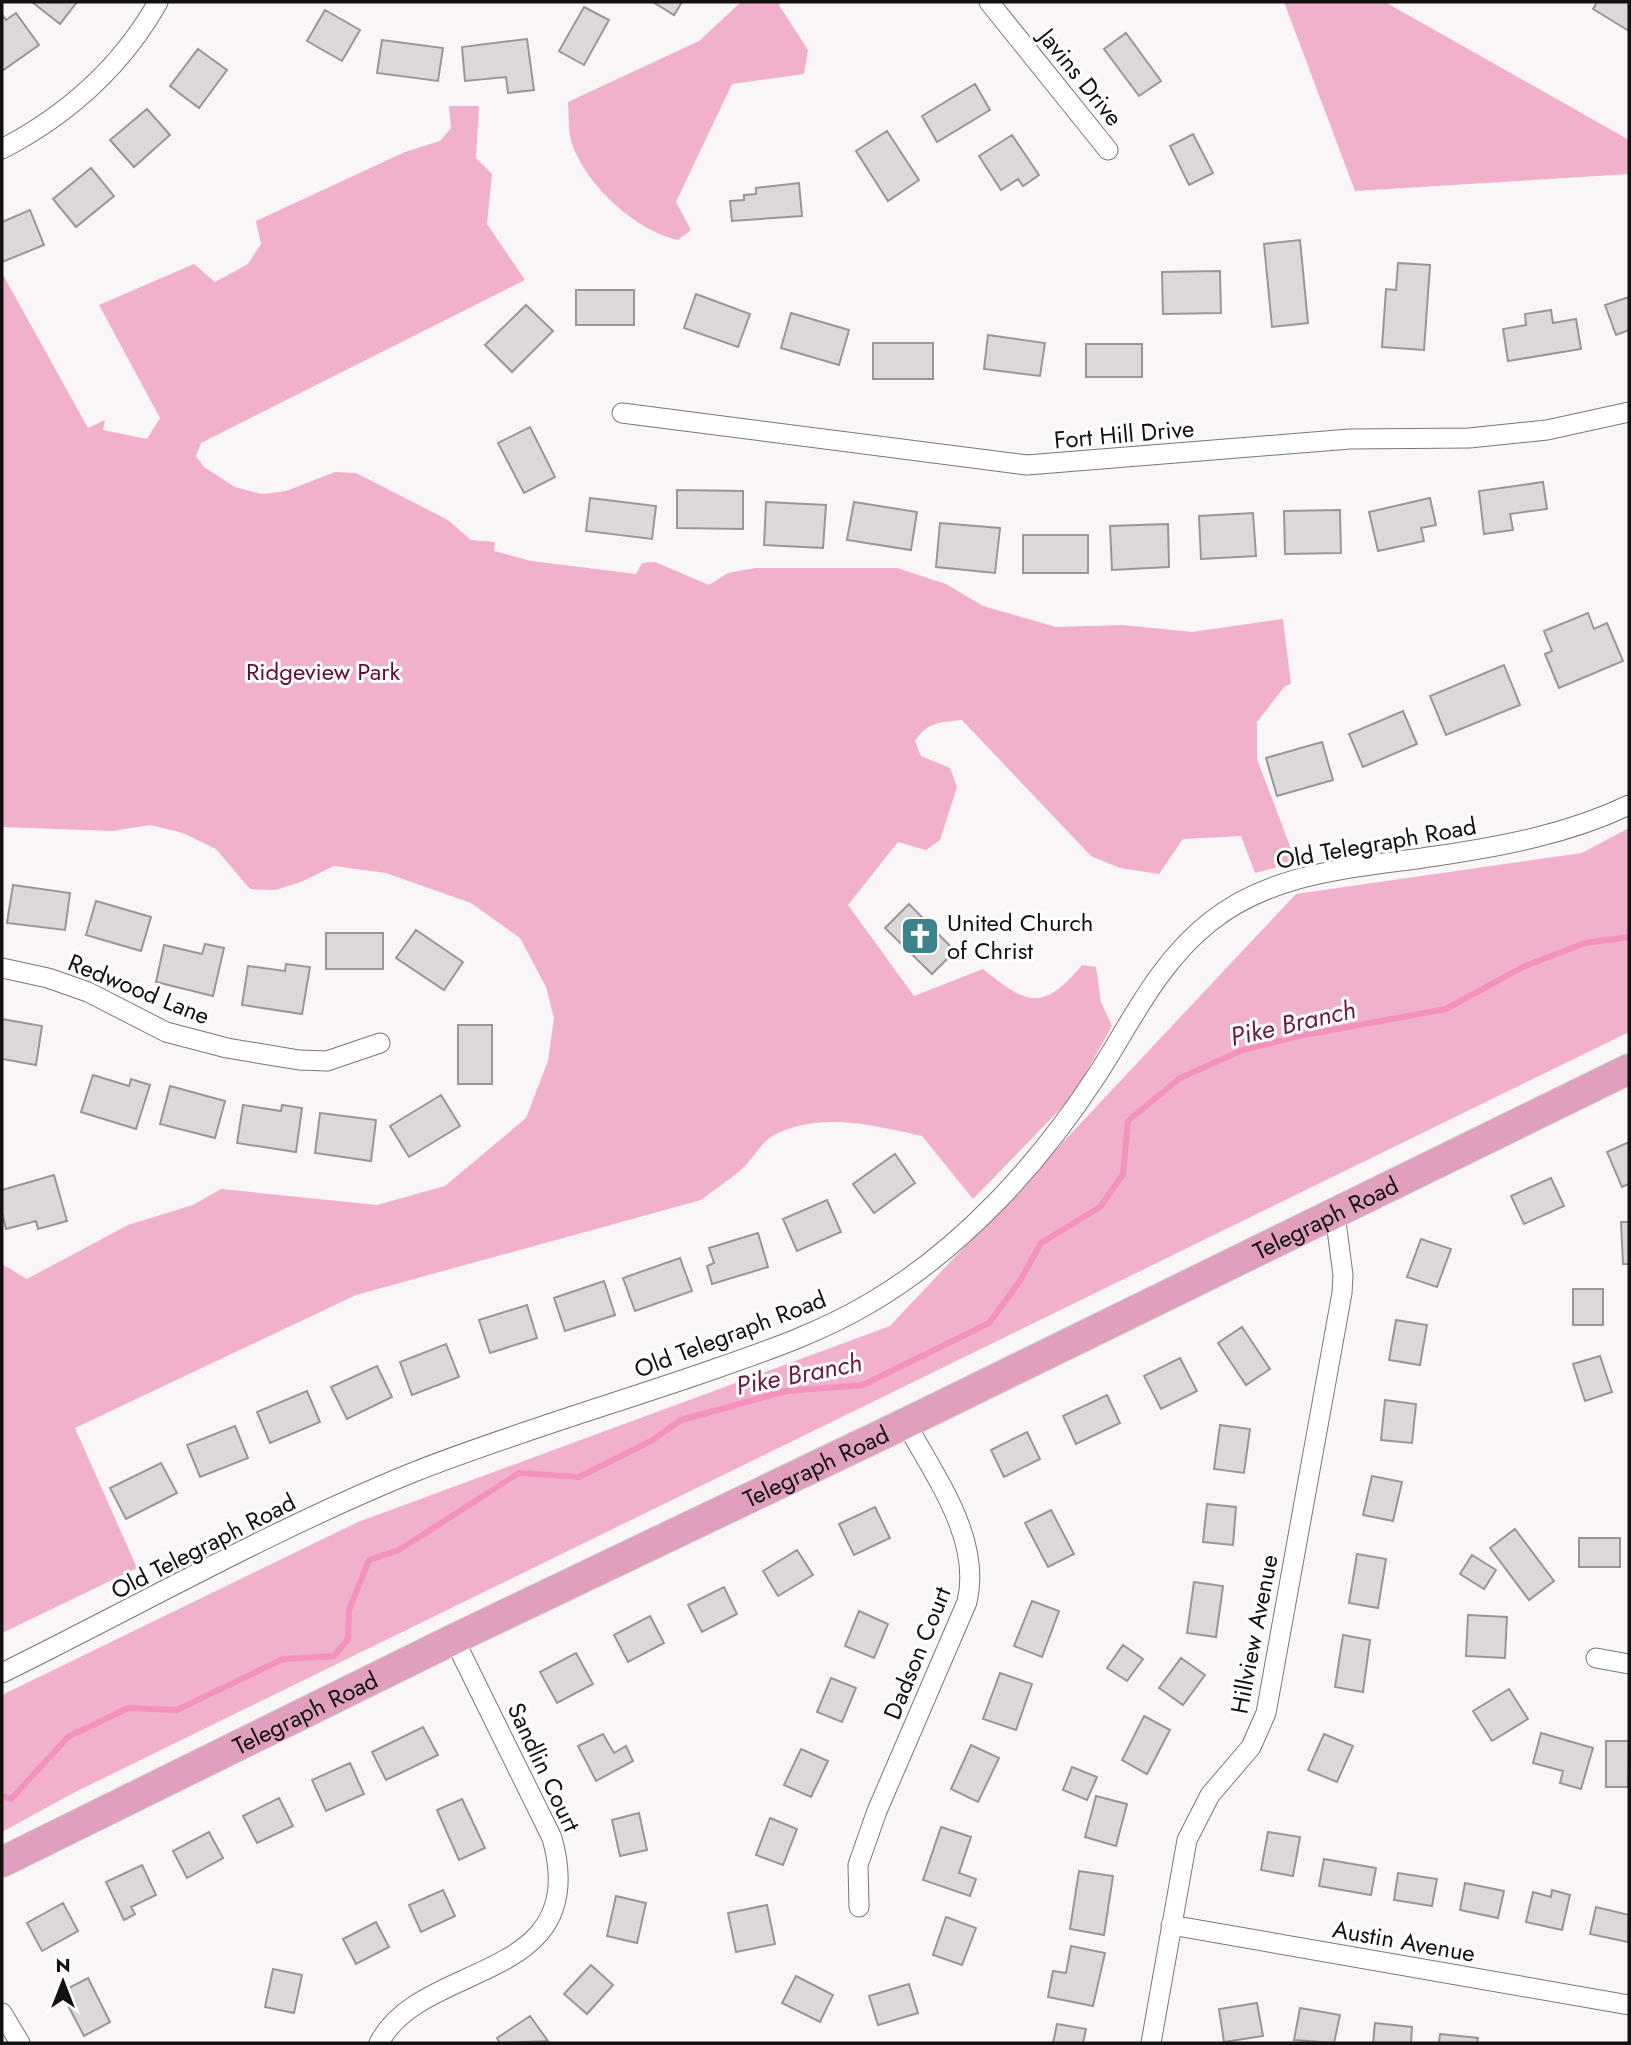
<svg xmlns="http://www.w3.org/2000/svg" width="1631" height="2045" font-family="Jost,sans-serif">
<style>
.green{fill:#f1b0cb}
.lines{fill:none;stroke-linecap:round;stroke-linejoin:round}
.stream{stroke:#f492bd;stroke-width:6}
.building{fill:#dcd8da;stroke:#9a9698;stroke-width:2}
.minor-casing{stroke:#7a7677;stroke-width:21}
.primary-casing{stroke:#d4d4d4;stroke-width:32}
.minor{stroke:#fff;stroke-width:19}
.primary{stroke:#df9fbd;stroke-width:30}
.labels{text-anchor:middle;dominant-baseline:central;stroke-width:6;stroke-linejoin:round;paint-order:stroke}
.street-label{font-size:24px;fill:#121011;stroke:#fff}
.park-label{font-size:24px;fill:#620b3c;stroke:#fff}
.poi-label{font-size:24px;fill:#121011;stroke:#fff;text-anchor:start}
.water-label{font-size:26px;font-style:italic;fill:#6d1845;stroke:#fff}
</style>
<rect width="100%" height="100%" fill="#faf6f7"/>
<path class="green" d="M741,2H780L779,5L808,50L804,74L732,84L676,202L691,230L678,240C636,231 583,183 571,140C568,129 569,114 568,102L699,41Z
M1284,2H1385L1629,140V174L1355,191Z
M449,106H479L476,158L492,174L487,224L525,280L201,443L196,456L204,467L235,487L262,494L286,491L335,472L356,473L448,520L471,540L495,542L494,551L531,561L636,574L642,563L655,562L709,585L728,573L755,568H897L946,584L983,606L1056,627L1123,625L1192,632L1283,619L1291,684L1285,686L1257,722V759L1296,862L1255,873L1241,836L1183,839L1159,874L1120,868L1091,856L962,720C941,722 927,722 915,741L921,756L950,768L957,787L940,840L926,850L898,842L848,905L914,996L983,969C1027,1005 1043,1012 1082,965L1096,967L1101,1002L1112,1026L1073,1096L973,1199L922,1136C876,1126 825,1112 778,1133C762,1140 756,1155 744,1167C731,1179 715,1189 701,1200L356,1295L75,1428L137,1568L2,1633V1264L27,1279L128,1225L193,1205L221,1189L377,1205L445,1186L526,1118L548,1061L554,1018L546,987L520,938L471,903L386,873L334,866L301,882L275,890L250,889L216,849L183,833L150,825L113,831L2,827V273L88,428L105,420L103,430L147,439L160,418L99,305L194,264L215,282L248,264L261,244L256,221L405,152L440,141L451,128Z
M1629,828V1032L75,1792L2,1832V1695L358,1522L890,1326L1296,894L1582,853Z"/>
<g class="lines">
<path class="stream" d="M2,1796L11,1799L68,1737L128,1708L177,1710L283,1659L334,1656L348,1639L349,1610L369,1560L399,1550L519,1473L579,1477L651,1441L681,1420L786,1391L863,1385L989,1323L1020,1281L1041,1243L1100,1207L1123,1174L1128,1121L1180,1078L1243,1050L1299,1036L1446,1009L1525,966L1585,943L1629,937"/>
</g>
<path class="building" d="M32,2H77L60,24Z
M653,2H682L674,15Z
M1597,2H1629V31L1593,9Z
M584,7L609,20L584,65L559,51Z
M325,10L360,30L342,61L307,41Z
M16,13L39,45L2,71V14L6,20Z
M1126,33L1161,81L1139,96L1104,49Z
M527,39L534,90L508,93L506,77L465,81L462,47Z
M382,40L443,48L438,81L377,73Z
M198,49L227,70L199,108L170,86Z
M975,84L990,110L937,142L922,116Z
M147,109L170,135L134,167L110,140Z
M887,131L919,180L888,201L856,151Z
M1193,134L1213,173L1189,185L1170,146Z
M1012,135L1039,175L1023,186L1018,179L1001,190L979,156Z
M91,168L114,196L76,227L53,199Z
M799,183L802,216L732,221L730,201L744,200V195L756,194V188Z
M30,210L44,245L2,262V222Z
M1300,240L1308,323L1272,327L1264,244Z
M1398,263L1430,265L1424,350L1382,347L1386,289L1396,290Z
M1220,271L1221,313L1163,314L1162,272Z
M576,290H634V325H576Z
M696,294L750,314L738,347L684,328Z
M1629,297V330L1616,335L1605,305Z
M526,305L553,331L512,372L485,345Z
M1551,310L1553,323L1576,319L1581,349L1508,361L1503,329L1526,325L1525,314Z
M791,313L849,330L839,365L781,348Z
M988,335L1045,343L1040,376L984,369Z
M873,343H933V379H873Z
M1086,344H1142V377H1086Z
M530,427L555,477L524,493L498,443Z
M1543,482L1547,509L1510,514L1513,530L1484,534L1479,491Z
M677,490L743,491V529L677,528Z
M590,498L656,506L652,539L586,531Z
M1430,498L1436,525L1421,528L1424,541L1378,551L1369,512Z
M766,502L826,505L823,548L764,545Z
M854,502L917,512L911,550L847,540Z
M1340,510L1341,553L1285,554L1284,511Z
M1253,513L1256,556L1201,559L1199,516Z
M940,523L1000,528L995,573L936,567Z
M1168,524L1169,567L1112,570L1110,526Z
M1023,535H1088V573H1023Z
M1588,613L1594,629L1607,623L1623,661L1559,688L1545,654L1552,651L1544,631Z
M1504,665L1520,705L1446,735L1430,696Z
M1403,711L1417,744L1363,767L1349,734Z
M1322,742L1333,780L1277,796L1266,758Z
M13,885L70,893L65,930L7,923Z
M96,901L151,917L141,951L86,935Z
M909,904L955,951L932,974L885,928Z
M416,930L463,962L444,990L396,958Z
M326,933H383V969H326Z
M205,944L224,948L213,996L156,982L164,945L202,954Z
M286,964L310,967L302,1014L242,1005L248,966L285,971Z
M2,1019L42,1026L36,1065L2,1059Z
M458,1025H492V1084H458Z
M93,1075L129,1086L131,1079L150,1085L136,1129L81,1112Z
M170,1086L225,1101L215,1138L160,1124Z
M441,1095L460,1126L409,1157L390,1126Z
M243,1105L281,1111L282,1105L302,1108L296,1152L237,1143Z
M320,1113L376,1120L371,1161L315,1153Z
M1629,1142V1184L1622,1187L1607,1152Z
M895,1154L915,1183L874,1213L853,1184Z
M54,1175L67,1221L38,1229L36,1221L6,1229L2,1213V1190Z
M1551,1178L1564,1206L1524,1224L1511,1196Z
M827,1200L841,1232L797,1251L783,1219Z
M1621,1222H1629V1264H1623Z
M758,1233L768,1267L712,1284L707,1266L714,1263L709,1248Z
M1421,1239L1451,1249L1437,1287L1407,1277Z
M680,1258L692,1291L635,1311L623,1278Z
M604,1281L615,1315L565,1331L554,1298Z
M1573,1289H1603V1325H1573Z
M527,1305L537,1338L490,1353L479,1320Z
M1396,1320L1427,1325L1420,1365L1389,1360Z
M1242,1327L1270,1369L1246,1385L1218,1343Z
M446,1344L459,1377L412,1395L400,1362Z
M1600,1356L1612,1392L1585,1401L1573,1364Z
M1180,1358L1197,1391L1161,1409L1144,1376Z
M377,1366L392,1397L347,1419L331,1387Z
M307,1391L320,1422L270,1443L257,1412Z
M1107,1395L1120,1423L1076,1444L1063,1416Z
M1385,1400L1416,1404L1412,1443L1381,1440Z
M1220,1425L1250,1429L1244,1473L1214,1469Z
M235,1426L248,1458L200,1477L187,1445Z
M1027,1432L1040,1459L1004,1477L991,1450Z
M161,1463L177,1493L126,1519L110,1488Z
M1372,1476L1402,1482L1393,1521L1363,1515Z
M1207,1504L1236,1507L1233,1545L1203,1542Z
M875,1507L890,1538L854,1555L839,1524Z
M1051,1510L1074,1554L1048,1567L1025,1523Z
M1515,1529L1554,1581L1529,1600L1490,1548Z
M1579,1538H1620V1567H1579Z
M797,1550L813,1575L778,1596L763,1571Z
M1357,1554L1386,1559L1378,1608L1349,1603Z
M1472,1555L1496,1570L1484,1589L1460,1574Z
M1194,1582L1223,1586L1216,1637L1187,1633Z
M724,1587L737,1614L702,1632L688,1605Z
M1032,1601L1059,1611L1042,1657L1014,1646Z
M859,1611L888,1624L874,1658L845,1646Z
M1468,1615L1507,1617L1505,1658L1466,1656Z
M650,1616L664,1643L628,1662L614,1635Z
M1343,1635L1370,1640L1363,1692L1335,1687Z
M1123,1645L1143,1659L1127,1681L1107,1668Z
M576,1653L593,1684L557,1703L540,1672Z
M1181,1658L1205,1675L1183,1705L1159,1688Z
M1000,1673L1032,1684L1016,1730L983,1719Z
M831,1678L856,1688L842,1722L817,1712Z
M1509,1689L1528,1719L1492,1741L1473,1711Z
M1144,1716L1170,1730L1147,1774L1122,1760Z
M423,1727L438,1755L386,1780L372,1752Z
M1541,1733L1593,1748L1581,1789L1560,1783L1563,1771L1533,1763Z
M603,1734L614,1753L626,1746L633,1761L596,1781L578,1746Z
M1324,1734L1353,1746L1337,1782L1308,1770Z
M1606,1741H1629L1628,1787H1606Z
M971,1745L999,1758L978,1802L951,1789Z
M801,1749L828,1761L811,1797L784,1785Z
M350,1763L364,1794L326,1811L312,1780Z
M1072,1767L1097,1777L1087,1800L1063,1790Z
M1096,1796L1127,1804L1116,1846L1085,1837Z
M279,1798L293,1826L257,1843L243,1816Z
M462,1799L485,1848L459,1860L437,1810Z
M639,1813L647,1850L620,1856L612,1820Z
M770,1818L797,1829L783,1865L756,1855Z
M941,1827L971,1837L959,1873L976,1879L970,1896L923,1880Z
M209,1832L223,1858L187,1878L173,1851Z
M1268,1832L1300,1837L1293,1876L1261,1870Z
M1324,1859L1376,1868L1371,1895L1319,1886Z
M142,1865L156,1895L131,1907L135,1914L124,1920L106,1882Z
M1079,1871L1113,1876L1104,1935L1070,1929Z
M1398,1873L1437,1879L1432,1906L1394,1900Z
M1465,1883L1504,1891L1498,1918L1460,1910Z
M443,1890L455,1916L421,1932L409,1905Z
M1552,1890L1570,1895L1562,1930L1526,1922L1533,1892L1551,1897Z
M616,1896L646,1903L637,1943L607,1936Z
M63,1903L78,1931L42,1951L27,1923Z
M767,1905L775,1944L736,1952L728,1913Z
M1596,1907L1629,1915L1628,1942L1590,1934Z
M946,1917L976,1928L962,1965L933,1955Z
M376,1922L389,1947L356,1964L343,1939Z
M1071,1946L1105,1953L1093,2006L1048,1997L1053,1971L1066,1973Z
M591,1965L613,1985L587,2014L564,1994Z
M273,1969L302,1975L294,2013L265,2007Z
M796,1976L833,1995L820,2022L782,2003Z
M88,1978L110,2022L84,2036L61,1992Z
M909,1984L918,2013L878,2025L869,1996Z
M1257,2003L1263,2036L1224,2042L1219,2009Z
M1300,2008L1340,2015L1334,2043L1294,2040Z
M530,2016L548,2041L500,2043L497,2038Z
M1375,2023L1412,2027L1411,2043H1373Z
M1057,2024L1086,2029L1083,2043H1053Z
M1440,2034L1478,2038L1477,2043H1439Z"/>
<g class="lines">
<g class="minor-casing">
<path id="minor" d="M989,2L1108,150
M2,149C67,115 122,66 158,2
M622,413L1027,465L1350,439L1469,438L1547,430L1629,412
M2,968L48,978L88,992L166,1032L227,1048L299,1060L327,1061L380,1043
M1596,1658L1629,1664
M2,1673C138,1606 273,1529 414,1472C508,1435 607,1406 703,1373C760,1353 818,1334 870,1303C962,1249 1040,1163 1097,1075C1132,1021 1158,963 1210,922C1275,870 1358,868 1436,856C1503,846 1568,834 1629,805
M859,1907L858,1865L877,1811L967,1602C982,1539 935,1477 906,1423
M1171,1925L1629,2005
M2,2013L20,2043
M379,2043C422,1959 593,1985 552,1838L454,1639
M1151,2043L1187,1840L1210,1795L1251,1747L1266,1713L1342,1293L1343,1275L1335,1214"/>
</g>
<g class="primary-casing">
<g id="primary">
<path id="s1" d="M2,1862L454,1639L906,1423L1629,1069"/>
</g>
</g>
<use href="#minor" class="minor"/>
<use href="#primary" class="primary"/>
</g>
<defs>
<g id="church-square" transform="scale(2.0125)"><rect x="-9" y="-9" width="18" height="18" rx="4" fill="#3c848a" stroke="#fff"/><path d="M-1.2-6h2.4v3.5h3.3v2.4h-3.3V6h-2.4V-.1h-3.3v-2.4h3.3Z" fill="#fff"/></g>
</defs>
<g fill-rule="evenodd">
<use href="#church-square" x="920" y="936"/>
</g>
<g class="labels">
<g class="street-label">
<text transform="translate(1081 77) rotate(51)">Javins Drive</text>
<text transform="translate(1124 434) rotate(-5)">Fort Hill Drive</text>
<text transform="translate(1376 843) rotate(-10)">Old Telegraph Road</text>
<text transform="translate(139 989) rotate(22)">Redwood Lane</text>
<text stroke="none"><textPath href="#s1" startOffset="1472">Telegraph Road</textPath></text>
<text transform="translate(730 1334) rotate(-21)">Old Telegraph Road</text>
<text stroke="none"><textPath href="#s1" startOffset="905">Telegraph Road</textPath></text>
<text transform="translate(203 1546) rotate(-27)">Old Telegraph Road</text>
<text transform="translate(1254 1634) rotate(-79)">Hillview Avenue</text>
<text transform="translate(917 1653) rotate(-68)">Dadson Court</text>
<text stroke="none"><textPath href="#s1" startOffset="338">Telegraph Road</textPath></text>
<text transform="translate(544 1767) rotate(65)">Sandlin Court</text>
<text transform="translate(1404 1941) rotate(10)">Austin Avenue</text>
</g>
<g class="park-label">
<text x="323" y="671">Ridgeview Park</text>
</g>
<g class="poi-label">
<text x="947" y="922">United Church<tspan x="947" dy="28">of Christ</tspan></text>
</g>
<g class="water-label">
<text transform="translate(1293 1023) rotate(-13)">Pike Branch</text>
<text transform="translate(799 1374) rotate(-11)">Pike Branch</text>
</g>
</g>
<rect width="1631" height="2045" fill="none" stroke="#121011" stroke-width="7"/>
<g transform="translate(63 1982)" stroke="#ffffff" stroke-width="5" paint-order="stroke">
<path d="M0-5L12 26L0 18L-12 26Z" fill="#121011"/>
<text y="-10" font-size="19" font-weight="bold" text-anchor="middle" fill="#121011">N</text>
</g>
</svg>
